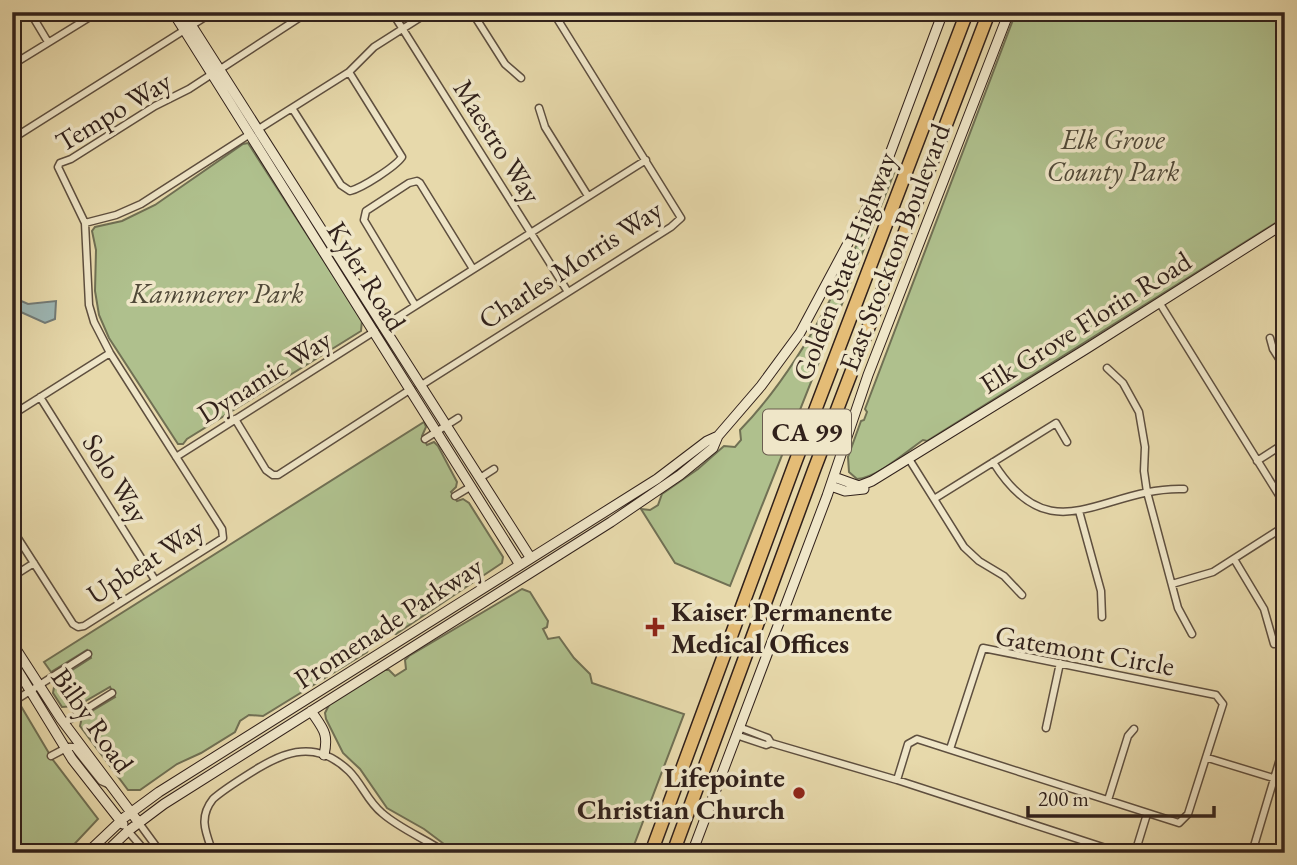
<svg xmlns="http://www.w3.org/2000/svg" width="1297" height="865" font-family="'EB Garamond',serif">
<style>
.green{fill:#afc08d;stroke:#707054;stroke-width:2}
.water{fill:#9db7b5;stroke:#727b77;stroke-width:2}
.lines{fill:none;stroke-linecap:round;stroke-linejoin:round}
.street-casing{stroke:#5e4f3f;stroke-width:9}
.secondary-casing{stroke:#31211b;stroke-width:11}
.highway-casing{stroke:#31211b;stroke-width:15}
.street{stroke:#efe6c8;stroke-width:6}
.secondary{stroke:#efe6c8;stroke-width:9}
.highway{stroke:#e4bc76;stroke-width:12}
.poi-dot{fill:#8f2418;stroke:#efe6c8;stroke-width:2.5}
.labels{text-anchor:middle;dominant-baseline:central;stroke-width:7;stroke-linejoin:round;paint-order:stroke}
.shield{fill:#efe6c8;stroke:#6a5c4f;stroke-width:2}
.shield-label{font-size:26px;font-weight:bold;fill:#31211b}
.street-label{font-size:28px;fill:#31211b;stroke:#efe6c8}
.park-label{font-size:28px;font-style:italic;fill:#504938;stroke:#efe6c8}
.poi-label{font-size:28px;font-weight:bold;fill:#31211b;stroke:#efe6c8;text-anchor:start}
</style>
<rect width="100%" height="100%" fill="#e7d9ab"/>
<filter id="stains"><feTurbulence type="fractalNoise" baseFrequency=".00286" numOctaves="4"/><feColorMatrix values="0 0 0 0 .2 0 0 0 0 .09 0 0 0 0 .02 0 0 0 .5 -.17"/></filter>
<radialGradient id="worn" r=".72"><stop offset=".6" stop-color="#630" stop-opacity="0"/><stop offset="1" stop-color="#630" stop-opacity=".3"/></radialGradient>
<path class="green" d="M1016,12H1285V217L927,441L923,440C907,451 877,478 857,479L849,472L848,457L861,421L864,420L867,412L865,409Z
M248,143L362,320L361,331L187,439L183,444H178L109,338L99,315L95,291L96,250L92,231L95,227L122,221L155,205L243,144Z
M892,161L898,163L730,586L675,563L641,509L650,510L658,505L662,494L698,469L724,446L735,447L741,440L740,430C809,359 856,252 892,161Z
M424,422L426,427L422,436L427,445L434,442L438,446L457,482L456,487L451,492L457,501L463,499L469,503L503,557L502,563L396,634C380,633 373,638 367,652L263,716L249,715L240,721L235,732L201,753L177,764L140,790H128L80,726L82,717L115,697L110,687L77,706L62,707L53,693L55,681L91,658L87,650L51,672L44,662Z
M522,589L530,592L548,621L547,627L543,629L548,639L559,637L574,658L590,674L592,683L684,714L631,853H456L424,829L387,808L360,769L343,753L326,719L325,713L330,703L385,670H389L395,676L406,669L405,660L409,656Z
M12,691L53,760L98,819L66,853H12Z"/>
<path class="water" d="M12,297L28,304L56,301L55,319L45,323L12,308Z"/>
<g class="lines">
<g class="street-casing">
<path id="street" d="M30,12L48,42
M392,12L568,292
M472,12L505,64L521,78
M12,65L98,12
M219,70L308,12
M292,108L341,185L350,191C362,188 395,167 402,157L349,72
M539,108L545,127L588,196
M257,130L349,72L374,47L429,12
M12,139L213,12
M85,223L116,215L141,204L250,134
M1159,302L1285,505
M415,305L364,220L366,211L409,183L417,181L420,183L473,269
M382,327L646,160
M1270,338L1273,349L1285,368
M1107,368L1123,383L1139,412L1145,447L1144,471L1147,492L1178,608L1192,634
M420,386L671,227L681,218L553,12
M40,397L155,580
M12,415L110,353
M235,419L266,470L273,475H278L411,389
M425,439L458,418
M176,457L375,331
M909,459L964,547L979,561L1004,576L1022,595
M1257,461L1285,443
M993,462C1052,557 1103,486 1184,489
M480,478L494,469
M455,496L470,487
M934,499L1056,423L1067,442
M1079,511L1101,591L1102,617
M12,529L73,624L78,627L84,626L223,538L222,529L110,353L94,322L89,305L85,223L58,167L60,163L71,159L155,106L189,89L212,74
M1234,559L1264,609L1274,644
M12,577L34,563
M1172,584L1213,572L1285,526
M19,698L88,654
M64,723L112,693
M739,727L768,738L771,743
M1046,728L1060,663
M736,735L766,745L771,743L897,780L1121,853
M51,756L68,747H74L101,781L110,785
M1208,758L1273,778
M897,780L908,744L917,739L1179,823L1188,814L1223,704L1216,695L983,648L950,749
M1108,800L1128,736L1134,729
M139,823L161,853
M128,831L147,853
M213,853C206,833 198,818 213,799C222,791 233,784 244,777C279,754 313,736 349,771C362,784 368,802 382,813C400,829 426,839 446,853
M1135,853L1147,814
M1274,853L1254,846L1285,742"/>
</g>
<g class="secondary-casing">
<path id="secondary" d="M173,12L520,565
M183,12L530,557
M834,477L859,486L872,481L1086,349L1285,223
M831,486L845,491L864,489
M12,643L61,719L139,823
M12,661L72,759L123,824
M311,711C323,729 329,733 324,755
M87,853L125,817L159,792L657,479L707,441L718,436
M105,853L128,831L164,804L611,522L680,475L713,448L718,436L761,386L800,333L876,191L943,12
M692,853L827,496L868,375L1009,12"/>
</g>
<g class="highway-casing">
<path id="highway" d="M651,853L795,463L967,12
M673,853L814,470L989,12"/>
</g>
<use href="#street" class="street"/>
<use href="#secondary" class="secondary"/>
<use href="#highway" class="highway"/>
</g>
<g class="poi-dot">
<path d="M651.5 616.5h7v7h7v7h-7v7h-7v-7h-7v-7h7z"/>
<circle cx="799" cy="793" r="7"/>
</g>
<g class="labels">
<rect class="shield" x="763" y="409.5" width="88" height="45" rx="5"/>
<g class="shield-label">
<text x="807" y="432">CA 99</text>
</g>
<g class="street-label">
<text transform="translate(113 111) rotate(-31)">Tempo Way</text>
<text transform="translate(498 141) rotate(58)">Maestro Way</text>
<text transform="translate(894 247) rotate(-69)">East Stockton Boulevard</text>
<text transform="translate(570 264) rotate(-33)">Charles Morris Way</text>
<text transform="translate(844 266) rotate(-69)">Golden State Highway</text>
<text transform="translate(367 276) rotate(58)">Kyler Road</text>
<text transform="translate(1085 322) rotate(-32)">Elk Grove Florin Road</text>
<text transform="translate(264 376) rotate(-32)">Dynamic Way</text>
<text transform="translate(116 478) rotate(58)">Solo Way</text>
<text transform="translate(145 561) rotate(-33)">Upbeat Way</text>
<text transform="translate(388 622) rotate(-33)">Promenade Parkway</text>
<text transform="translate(1085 650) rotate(10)">Gatemont Circle</text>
<text transform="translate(93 720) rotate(55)">Bilby Road</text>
</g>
<g class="park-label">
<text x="1113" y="139">Elk Grove<tspan x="1113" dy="32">County Park</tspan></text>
<text x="217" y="293">Kammerer Park</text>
</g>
<g class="poi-label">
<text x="671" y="611">Kaiser Permanente<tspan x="671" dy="32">Medical Offices</tspan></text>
<text x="785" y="777" text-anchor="end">Lifepointe<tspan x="785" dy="32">Christian Church</tspan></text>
</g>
</g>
<rect width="1297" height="865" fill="none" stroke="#e7d9ab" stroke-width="42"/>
<rect x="14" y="14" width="1269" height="837" fill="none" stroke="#31211b" stroke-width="3.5"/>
<rect x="21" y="21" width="1255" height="823" fill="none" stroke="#31211b" stroke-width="2"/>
<path d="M1028 806v10h186v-10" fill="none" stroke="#31211b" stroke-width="3.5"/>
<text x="1038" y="806" font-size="21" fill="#31211b" stroke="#efe6c8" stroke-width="5" paint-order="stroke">200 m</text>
<rect width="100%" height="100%" filter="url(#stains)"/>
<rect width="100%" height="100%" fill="url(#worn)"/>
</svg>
